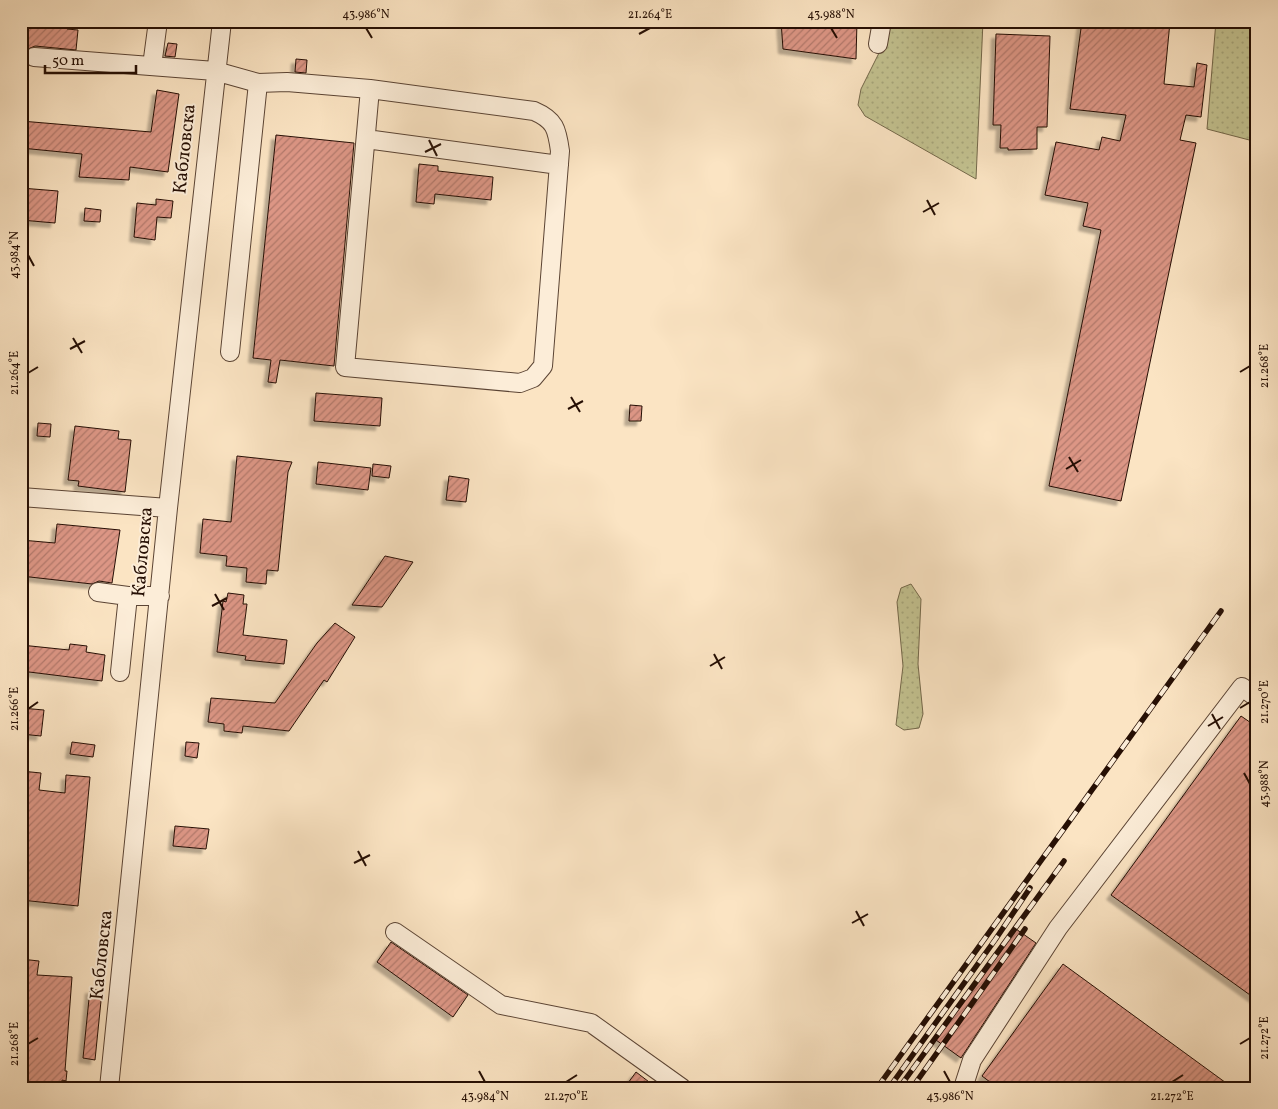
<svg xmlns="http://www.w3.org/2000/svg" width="1278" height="1109" font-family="Vollkorn,serif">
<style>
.green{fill:url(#green-dots);stroke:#74684a}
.building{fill:url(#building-hatch);stroke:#260f04;filter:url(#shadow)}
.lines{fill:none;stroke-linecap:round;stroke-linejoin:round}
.minor-casing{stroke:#5b4434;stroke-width:20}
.minor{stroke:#fcedd8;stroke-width:18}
.rail-casing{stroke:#260f04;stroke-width:5.5}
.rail{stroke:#fcedd8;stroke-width:4;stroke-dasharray:11;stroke-linecap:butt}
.ticks{fill:none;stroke:#260f04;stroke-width:2}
.labels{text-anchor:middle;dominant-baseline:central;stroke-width:4;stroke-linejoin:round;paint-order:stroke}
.street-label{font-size:19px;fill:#260f04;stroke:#fcedd8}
.neatline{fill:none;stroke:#260f04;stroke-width:2}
.ticks-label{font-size:12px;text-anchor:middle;fill:#260f04}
</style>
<defs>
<pattern id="green-dots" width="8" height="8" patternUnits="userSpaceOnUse" patternTransform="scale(1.25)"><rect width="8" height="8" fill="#c3c290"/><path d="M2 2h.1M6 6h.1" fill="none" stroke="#a7a67b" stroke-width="1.8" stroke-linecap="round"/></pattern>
<pattern id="building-hatch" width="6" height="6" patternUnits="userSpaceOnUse" patternTransform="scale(1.25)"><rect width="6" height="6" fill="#dc9685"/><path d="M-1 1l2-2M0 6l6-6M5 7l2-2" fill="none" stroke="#b2796b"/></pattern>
<filter id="shadow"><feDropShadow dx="-4.5" dy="4.5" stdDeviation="1" flood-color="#0004"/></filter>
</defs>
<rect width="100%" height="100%" fill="#fbe4c3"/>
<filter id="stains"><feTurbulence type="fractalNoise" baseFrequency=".004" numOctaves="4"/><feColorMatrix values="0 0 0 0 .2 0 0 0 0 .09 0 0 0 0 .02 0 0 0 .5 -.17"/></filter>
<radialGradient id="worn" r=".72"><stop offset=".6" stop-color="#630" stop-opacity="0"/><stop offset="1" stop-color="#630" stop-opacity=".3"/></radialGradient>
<path class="green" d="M888,21H983L976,179L865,116L858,105L861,89L880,51Z
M1216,21H1257V142L1207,129Z
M911,584L921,599L918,664L923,714L919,728L904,730L896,725L903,666L897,602L901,588Z"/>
<path class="building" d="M21,21H68L67,29L78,30L76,50L35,46L21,52Z
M781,21H857L856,59L783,49Z
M1082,21L1170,22L1164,84L1194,87L1197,63L1207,65L1201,117L1186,115L1180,140L1196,143L1121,501L1049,486L1101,230L1083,226L1088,203L1045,195L1056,142L1099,150L1102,137L1120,141L1126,115L1070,109Z
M996,34L1050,36L1047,127H1037V149L1008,150V148H1000L1001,125H993Z
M168,43L177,44L175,57L165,56Z
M296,59L307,60L306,73L295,72Z
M157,90L179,94L168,172L130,167L129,180L79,177L82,154L21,148V121L151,132Z
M276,135L354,143L334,366L280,360L276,383L268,382L271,360L253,358Z
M419,164L438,166V171L493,177L491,200L435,194L434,204L416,202Z
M21,188L58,191L55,223L21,220Z
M156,199L173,201L171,218L157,217L155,240L134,237L137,203L156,205Z
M85,208L101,210L100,222L84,221Z
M316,393L382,398L380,426L314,421Z
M630,405L642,406L641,421H629Z
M38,423L51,424L50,437L37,436Z
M75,426L119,431L118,439L131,440L125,492L78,486L79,481L68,480Z
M237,456L292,462L288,472L278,571L267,570L266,584L246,582L247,568L226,566L227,556L200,553L203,519L231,522Z
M318,462L371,468L368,490L316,484Z
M373,464L391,466L389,478L372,476Z
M449,476L469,479L466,502L446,500Z
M57,524L120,530L112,583L99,581L92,584L21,576V540L55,543Z
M385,556L413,562L382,607L352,605Z
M228,593L244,595L243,604H247L243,635L287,640L284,664L245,660L246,656L217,652L223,601L226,602Z
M335,623L355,637L327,682L324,680L289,731L243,726L242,733L224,731V724L208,722L211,698L275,703L317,643Z
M70,644L87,646L86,652L105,655L102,681L21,671V645L69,650Z
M21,708L44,710L41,736L21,734Z
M1241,716L1257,727V1000L1111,895Z
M72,742L95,745L93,757L70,754Z
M186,742L199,743L197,758L185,756Z
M21,771L41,773L39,790L65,793L66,775L90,777L78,906L21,900Z
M175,826L209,829L206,849L173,846Z
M1016,929L1036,943L961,1058L936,1040Z
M391,942L468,995L453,1017L377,962Z
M21,959L39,961L37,975L72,977L65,1071H67L66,1081L62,1080V1088H24L26,1063L21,1062Z
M1063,964L1233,1088H998L982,1076Z
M90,989L102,991L95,1060L83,1058Z
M636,1072L657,1088H634L628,1083Z"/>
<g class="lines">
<g class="minor-casing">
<path id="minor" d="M878,44L882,21
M34,57L215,71L258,83L287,82L370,89L534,111C555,120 557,129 560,151L543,366L533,378L520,383L345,367L370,89
M152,66L158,21
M366,139L559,165
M230,352L258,83
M21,497L168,508
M98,592L128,596H160
M120,672L128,596
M395,932L501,1005L591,1023L682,1088
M109,1088L168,508L222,21
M963,1088L972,1060L1058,928L1242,687L1257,698"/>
</g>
<use href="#minor" class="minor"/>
<g class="rail-casing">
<path id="rail" d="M877,1088L1221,611
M889,1088L995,940L1030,888
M899,1088L1064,861
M912,1088L1025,929"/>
</g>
<use href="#rail" class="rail"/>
</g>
<path class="ticks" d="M366,28L372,38M831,28L837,38M639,34L650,28M429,140L437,156M425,152L441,144M927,200L935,215M923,212L939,203M28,255L34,266M73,338L82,353M70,349L85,341M1240,372L1250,366M28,373L38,367M571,397L580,412M568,409L583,401M1069,457L1078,472M1066,469L1081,460M215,594L224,610M212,606L227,598M714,654L722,669M710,666L725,657M1240,708L1250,702M28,709L38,702M1212,714L1220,729M1208,726L1223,717M1244,773L1250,784M358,851L366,866M354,863L370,855M856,911L864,926M852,923L868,914M28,1044L38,1038M1240,1044L1250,1038M479,1071L485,1082M944,1071L950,1082M566,1082L577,1075M1172,1082L1183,1075"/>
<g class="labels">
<g class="street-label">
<text transform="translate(185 149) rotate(-84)">Кабловска</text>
<text transform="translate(143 552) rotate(-85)">Кабловска</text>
<text transform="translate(102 955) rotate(-84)">Кабловска</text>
</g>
</g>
<rect width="1278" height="1109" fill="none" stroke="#fbe4c3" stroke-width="55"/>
<path d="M45 65v8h91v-8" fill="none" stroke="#260f04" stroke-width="2.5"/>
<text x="52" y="65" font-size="15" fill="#260f04" stroke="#fcedd8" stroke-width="4" paint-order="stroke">50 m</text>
<rect x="28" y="28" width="1222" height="1054" class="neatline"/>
<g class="ticks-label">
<text x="366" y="18">43.986°N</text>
<text x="650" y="18">21.264°E</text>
<text x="831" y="18">43.988°N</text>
<text transform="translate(14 255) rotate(-90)" y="4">43.984°N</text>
<text transform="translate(1264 366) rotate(-90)" y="4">21.268°E</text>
<text transform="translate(14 373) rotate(-90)" y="4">21.264°E</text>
<text transform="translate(1264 702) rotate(-90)" y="4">21.270°E</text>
<text transform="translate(14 709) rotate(-90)" y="4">21.266°E</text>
<text transform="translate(1264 784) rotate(-90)" y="4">43.988°N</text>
<text transform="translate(1264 1038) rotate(-90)" y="4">21.272°E</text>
<text transform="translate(14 1044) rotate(-90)" y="4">21.268°E</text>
<text x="485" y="1100">43.984°N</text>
<text x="566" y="1100">21.270°E</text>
<text x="950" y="1100">43.986°N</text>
<text x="1172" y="1100">21.272°E</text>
</g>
<rect width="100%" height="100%" filter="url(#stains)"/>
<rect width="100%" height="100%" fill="url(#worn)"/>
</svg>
